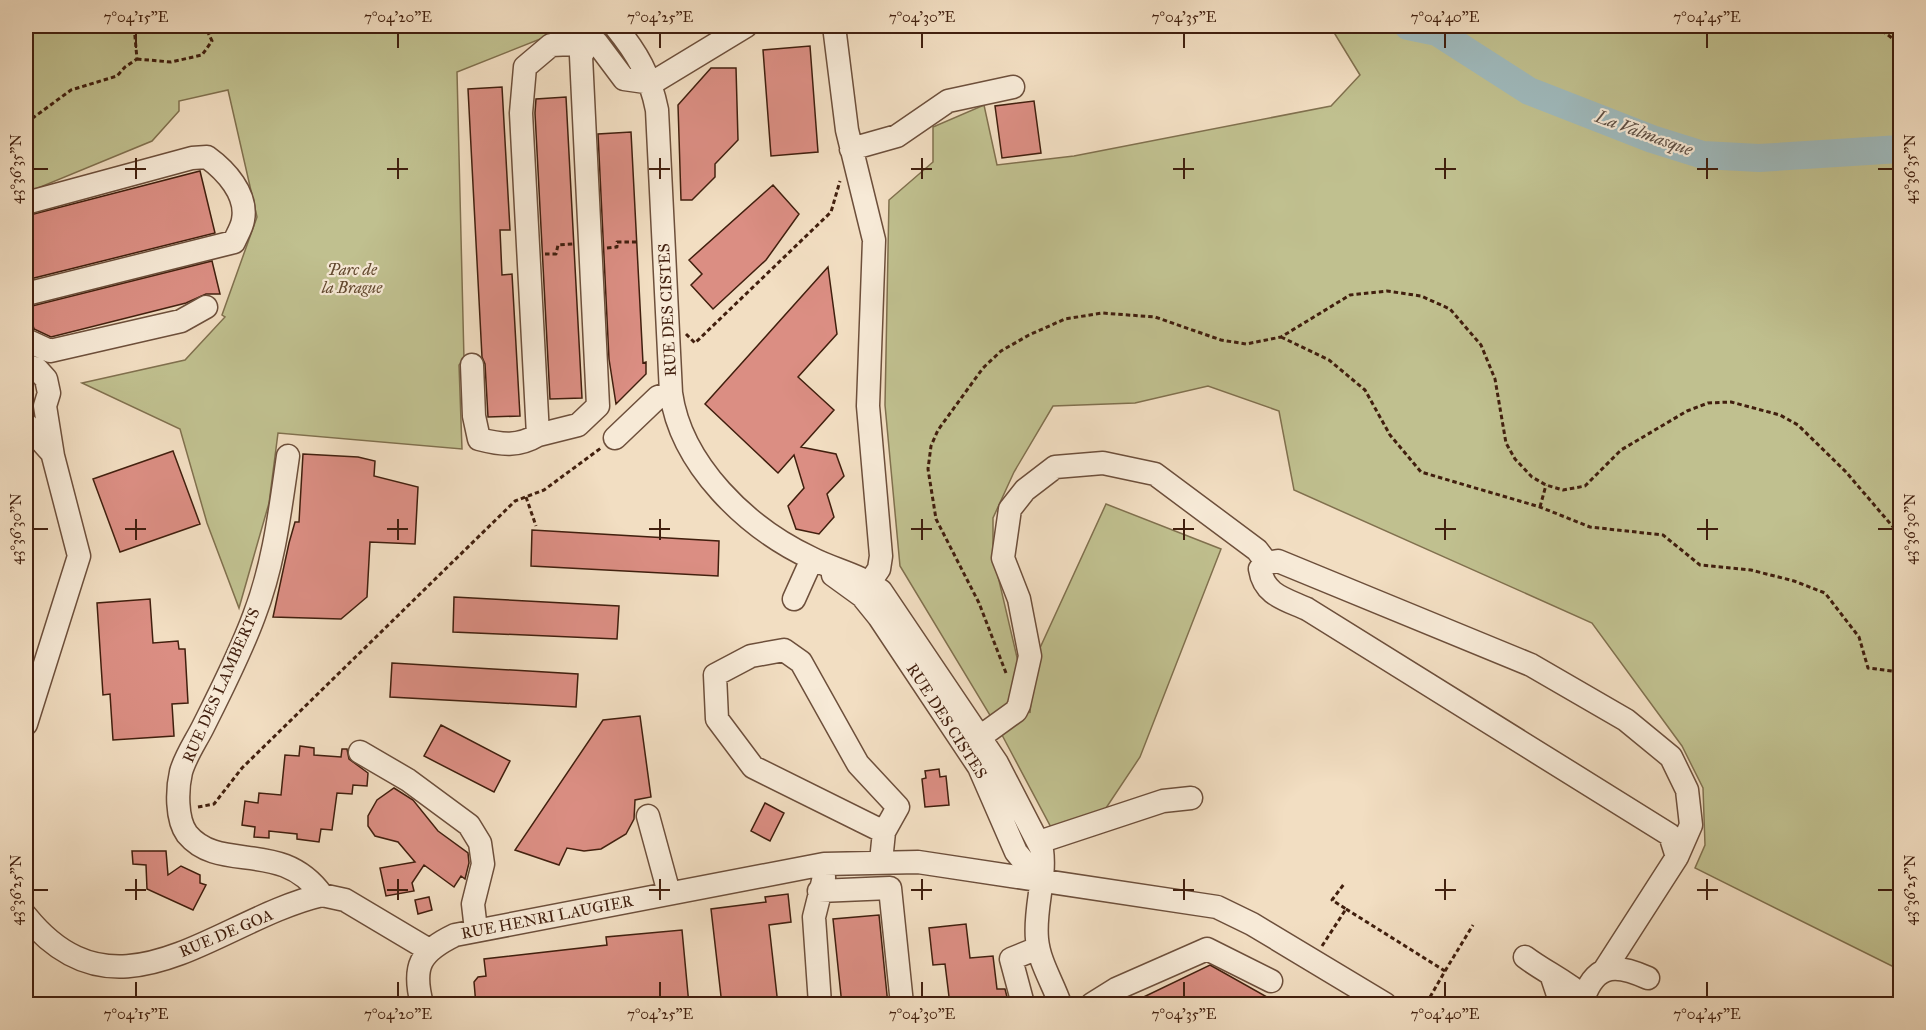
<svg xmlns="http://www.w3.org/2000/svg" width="1926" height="1030" font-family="'IM FELL Great Primer',serif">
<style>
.green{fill:#c0c08f;stroke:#80704e;stroke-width:1.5}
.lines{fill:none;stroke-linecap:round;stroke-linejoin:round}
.river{stroke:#9fbabd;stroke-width:28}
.building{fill:#db8e83;stroke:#411f0e;stroke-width:1.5}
.minor-casing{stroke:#6d4f3b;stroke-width:25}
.path{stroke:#411f0e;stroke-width:3;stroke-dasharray:4.5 3;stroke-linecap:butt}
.minor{stroke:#f7ead7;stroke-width:22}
.ticks{fill:none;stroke:#411f0e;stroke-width:2}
.labels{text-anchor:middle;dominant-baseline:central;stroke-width:4.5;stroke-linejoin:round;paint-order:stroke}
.park-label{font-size:16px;font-style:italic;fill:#61472e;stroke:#f7ead7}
.street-label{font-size:16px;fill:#411f0e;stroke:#f7ead7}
.water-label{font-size:18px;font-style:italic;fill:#5d4e43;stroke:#f7ead7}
.neatline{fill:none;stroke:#411f0e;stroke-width:2}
.ticks-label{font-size:15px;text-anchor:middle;fill:#411f0e}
</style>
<rect width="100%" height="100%" fill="#f2dec2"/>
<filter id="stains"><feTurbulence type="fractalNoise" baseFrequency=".00333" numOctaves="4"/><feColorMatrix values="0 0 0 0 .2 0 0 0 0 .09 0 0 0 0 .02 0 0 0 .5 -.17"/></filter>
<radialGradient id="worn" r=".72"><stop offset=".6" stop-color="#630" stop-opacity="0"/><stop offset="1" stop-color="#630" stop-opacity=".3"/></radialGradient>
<path class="green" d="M26,26H573L457,72L464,360L459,365L462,449L278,433L269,503L239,608L207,523L180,429L82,383L185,360L225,317L222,315L257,217L228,90L179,101V111L152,141L26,193Z
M1330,26H1900V970L1695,868L1705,845L1703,788L1682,746L1592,623L1294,490L1279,411L1208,386L1135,403L1053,406L1014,472L993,518V555L1030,713L1034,661L1106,504L1221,549L1140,757L1100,817L1053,831L1002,735L900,566L885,405L889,200L933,162V127L984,105L997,165L1074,156L1331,106L1360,75Z"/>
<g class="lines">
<path class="river" d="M1408,26L1437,32L1529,91L1652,139L1703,155L1759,158L1900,149"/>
</g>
<path class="building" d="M810,46L818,152L771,156L763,50Z
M711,68H736L738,140L715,164V177L692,200H681L678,105Z
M502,87L510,230H500L502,275L512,274L520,416L488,417L485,364L482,357L468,89Z
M566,97L582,398L550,399L535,113L536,99Z
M1034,101L1041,153L1002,158L995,106Z
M631,132L643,363L646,362V374L616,404L609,359L598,134Z
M200,171L215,233L26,280V216Z
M773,185L799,214L766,260L713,309L691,285L702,274L689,260Z
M212,261L220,294H206L186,303L51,337L34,329L28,307Z
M828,267L837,334L798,377L834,410L801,447L836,454L844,476L827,494L834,517L819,534L796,529L788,506L804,488L794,455L778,473L705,404Z
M173,451L200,524L120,552L93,479Z
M303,454L358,457L375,461L374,476L418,487L415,544L370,542L367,597L341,619L273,617L289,543L295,522H299Z
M532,530L719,541L718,576L531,566Z
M454,597L619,606L617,639L453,632Z
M150,599L153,643L178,641L179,649H185L188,703L172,704L174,736L113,740L110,694L103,695L97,603Z
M392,663L578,674L576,707L390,697Z
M640,716L651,797L635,800L634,819L626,834L601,849L584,851L567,848L559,865L515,850L603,720Z
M441,725L510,761L494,792L424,756Z
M300,746L314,748V755L341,757L342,749H347L349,759L368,773L367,786L353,785L352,794L337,793L332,830L321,829L319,842L297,839V834L269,831V838L254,837L255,827L242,825L245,801L258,803L259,793L281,795L285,755L299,756Z
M939,769L940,777L946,776L949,805L925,807L922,779L926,778L925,771Z
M394,788L413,800L438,831L468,853L469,863L465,879L461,876L454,887L424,865L412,883L414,891L386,896L380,868L415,862L398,842L375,836L368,826V816L377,800Z
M765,803L784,813L770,841L751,831Z
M132,851H166L168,875L181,866L200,875V883L206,885L193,910L147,889L146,865L133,864Z
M788,894L791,922L769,925L778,1005H722L711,909L766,902L765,897Z
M429,897L432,910L418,914L415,900Z
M879,915L888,1005H842L833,919Z
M966,924L970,958L993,956L997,989H1005L1009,1005H950L945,964L933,965L929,928Z
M682,930L689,1005H476L474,982L478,977L486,976L484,959L607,945L606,937Z
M1210,965L1281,1005H1127Z"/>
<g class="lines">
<g class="minor-casing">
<path id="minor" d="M615,26C637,53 650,75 657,110L671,393C681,465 747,528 811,558C834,570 859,574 881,591L997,763L1042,850C1046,879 1034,909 1037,939C1039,962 1053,983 1060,1004
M834,26L847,130L874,240L868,406L881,556L879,569L870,582
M652,83L746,26
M851,149L897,136L948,101L1013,87
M26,203L192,158L207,157C225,170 248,194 243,220C242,227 237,235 234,242L26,294
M26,340L50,351L181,321L206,307
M26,365L37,369L46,379L49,393L45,406L53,456L79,556L26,724
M472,365L474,416L479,439C502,445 518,447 538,435L521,113L525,67L551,45L597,43L624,79L652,83
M26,424L51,452
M538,435L578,425L598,406L581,56L588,44
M615,438L658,397L671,393
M288,456C280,511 274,564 254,616C240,654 221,691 203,727C196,741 185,757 181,772C177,789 176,819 187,834C220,874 281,838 322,895
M1278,561L1531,665L1626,720L1671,757L1687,790L1691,825L1677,857L1670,835L1307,609C1285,599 1264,595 1260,569L1267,563Z
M833,575L862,596L879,617L979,767L1016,852L1040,881
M794,599L812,559
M980,737L1016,711L1019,705L1030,656L1019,599L1003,558L1010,509L1025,490L1055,467L1103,463L1155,474L1257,550L1267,563
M360,752L408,780L469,825L480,843L483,864L473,904L476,930
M648,816L669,893
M1039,842L1163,801L1191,798
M881,861L884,832L753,767L717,719L715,675L751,656L784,650L801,662L858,764L898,807L884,832
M819,891L890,888L902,1004
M26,916C118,1030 218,919 322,895L345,900L429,950
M1525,957C1545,972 1566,981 1584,997L1583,1004
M1605,969L1677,857
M1552,977L1561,1004
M1584,997C1597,961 1619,965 1648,978
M422,1004C412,966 420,952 455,935L824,864L918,862L1217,907L1252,924L1385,1004
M820,1004L814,917L824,877
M1023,1004L1011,959L1038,948
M1092,1004L1116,989L1207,949L1271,981"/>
</g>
<path class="path" d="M1876,26L1900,44
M137,59L171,62L202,55L212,41L205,26
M26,123L71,90L117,76L125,67L137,59L134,26
M607,248L617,247V242H639
M545,254H556L558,245L573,244
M686,334L695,343L831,212L840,181
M1281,337L1329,360L1365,390L1390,435L1421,472L1540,507L1590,527L1663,535L1700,565L1751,570L1794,581L1825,593L1859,637L1868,668L1900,672
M526,497L536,526
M1540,507L1546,485
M1900,650V712
M1006,673L979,603L936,519L928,469L931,446L938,430L983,368L1001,351L1029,335L1065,319L1102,313L1155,317L1221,340L1246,344L1281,337L1350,295L1387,291L1421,296L1450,309L1481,345L1495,379L1506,443L1515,459L1532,477L1546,485L1563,490L1585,486L1621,450L1687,411L1708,403L1731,402L1780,415L1798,425L1846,472L1900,535
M198,807L214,804L242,768L515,501L544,490L601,448
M1346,909L1445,971L1426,1004
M1322,946L1346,909L1332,900L1344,884
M1445,971L1473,925
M1602,1003L1612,1001L1622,1004"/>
<use href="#minor" class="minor"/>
</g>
<path class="ticks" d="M136,33V48M398,33V48M660,33V48M922,33V48M1184,33V48M1445,33V48M1707,33V48M136,158V179M398,158V179M660,158V179M922,158V179M1184,158V179M1445,158V179M1707,158V179M33,169H48M125,169H146M387,169H408M649,169H670M911,169H932M1173,169H1194M1435,169H1456M1697,169H1718M1878,169H1893M136,519V540M398,519V540M660,519V540M922,519V540M1184,519V540M1445,519V540M1707,519V540M33,529H48M125,529H146M387,529H408M649,529H670M911,529H932M1173,529H1194M1435,529H1456M1697,529H1718M1878,529H1893M136,879V900M398,879V900M660,879V900M922,879V900M1184,879V900M1445,879V900M1707,879V900M33,890H48M125,890H146M387,890H408M649,890H670M911,890H932M1173,890H1194M1435,890H1456M1697,890H1718M1878,890H1893M136,982V997M398,982V997M660,982V997M922,982V997M1184,982V997M1445,982V997M1707,982V997"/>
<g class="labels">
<g class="park-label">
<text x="352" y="269">Parc de<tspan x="352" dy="18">la Brague</tspan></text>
</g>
<g class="street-label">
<text transform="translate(667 310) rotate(-93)">RUE DES CISTES</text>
<text transform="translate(221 685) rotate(-66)">RUE DES LAMBERTS</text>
<text transform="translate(947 721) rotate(57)">RUE DES CISTES</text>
<text transform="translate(547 917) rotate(-11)">RUE HENRI LAUGIER</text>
<text transform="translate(226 933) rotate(-23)">RUE DE GOA</text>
</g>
<g class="water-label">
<text transform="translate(1644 133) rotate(20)">La Valmasque</text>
</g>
</g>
<rect width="1926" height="1030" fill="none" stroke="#f2dec2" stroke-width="66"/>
<rect x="33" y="33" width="1860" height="964" class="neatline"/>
<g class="ticks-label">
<text x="136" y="22">7°04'15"E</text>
<text x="398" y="22">7°04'20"E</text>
<text x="660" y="22">7°04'25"E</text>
<text x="922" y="22">7°04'30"E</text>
<text x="1184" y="22">7°04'35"E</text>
<text x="1445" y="22">7°04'40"E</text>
<text x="1707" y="22">7°04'45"E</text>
<text transform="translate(16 169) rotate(-90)" y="5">43°36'35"N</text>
<text transform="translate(1910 169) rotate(-90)" y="5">43°36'35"N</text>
<text transform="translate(16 529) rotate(-90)" y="5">43°36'30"N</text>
<text transform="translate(1910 529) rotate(-90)" y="5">43°36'30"N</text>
<text transform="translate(16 890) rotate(-90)" y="5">43°36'25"N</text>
<text transform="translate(1910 890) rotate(-90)" y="5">43°36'25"N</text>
<text x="136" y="1019">7°04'15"E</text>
<text x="398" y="1019">7°04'20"E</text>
<text x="660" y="1019">7°04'25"E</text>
<text x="922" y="1019">7°04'30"E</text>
<text x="1184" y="1019">7°04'35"E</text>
<text x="1445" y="1019">7°04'40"E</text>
<text x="1707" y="1019">7°04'45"E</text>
</g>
<rect width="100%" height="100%" filter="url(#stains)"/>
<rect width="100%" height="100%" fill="url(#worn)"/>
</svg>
